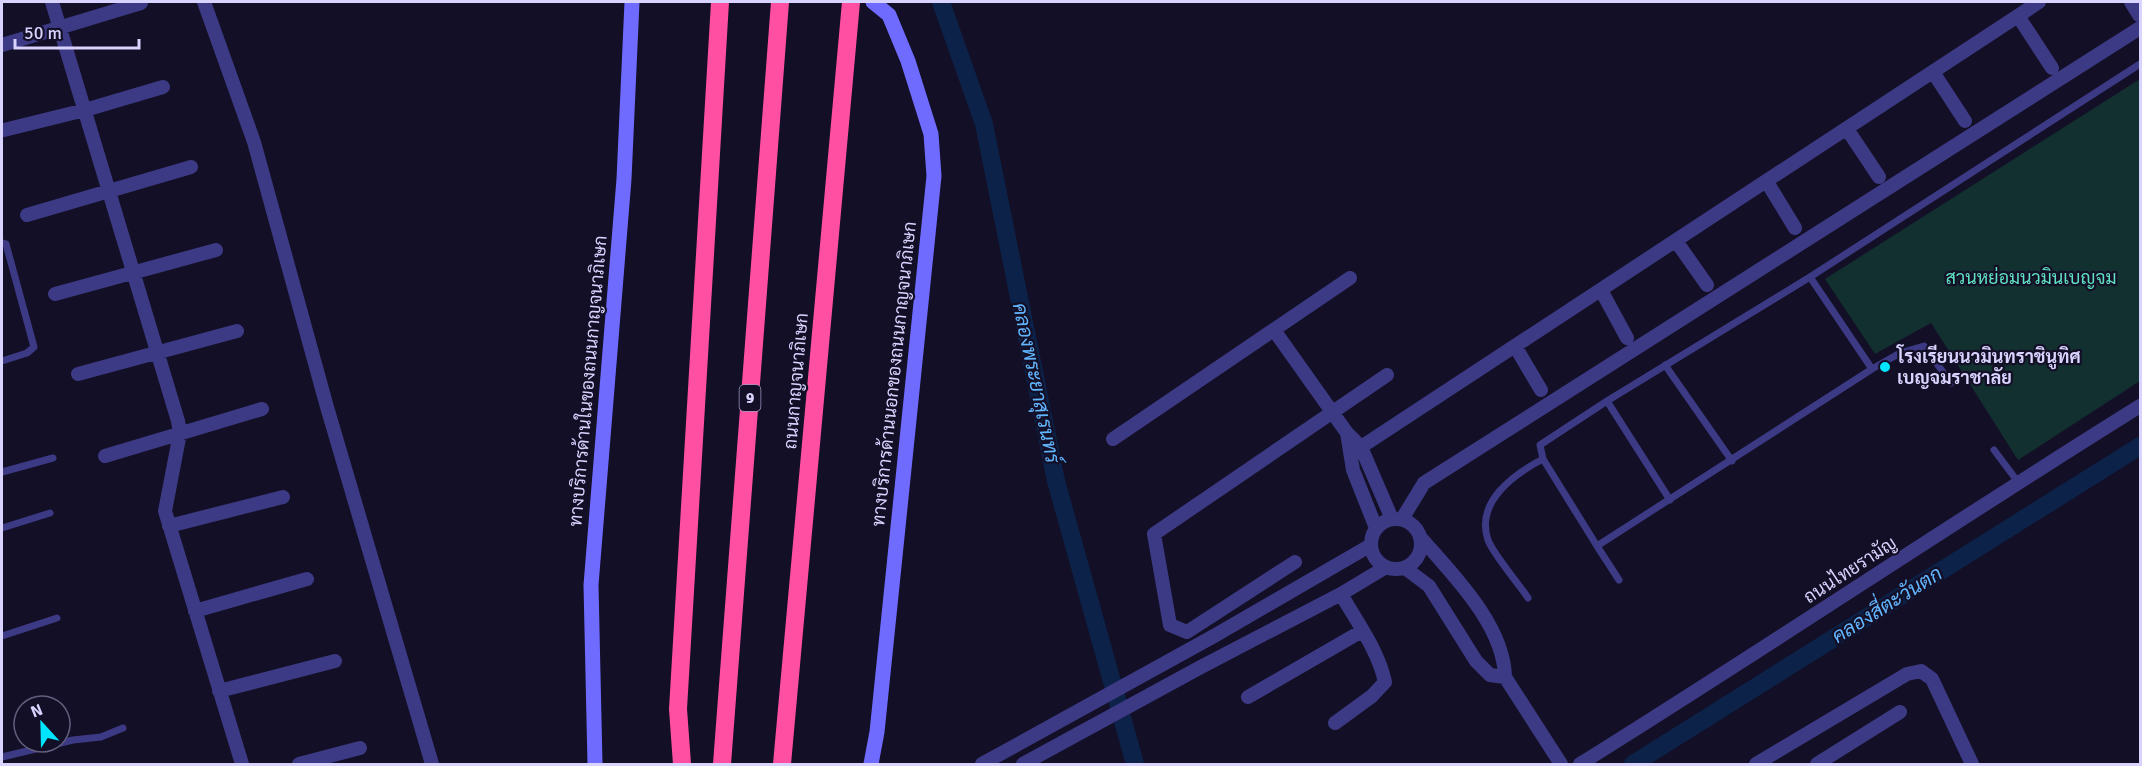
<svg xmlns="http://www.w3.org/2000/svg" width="2142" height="766" font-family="Signika,Sarabun,sans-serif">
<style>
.green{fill:#12302f}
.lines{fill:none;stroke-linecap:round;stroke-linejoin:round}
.canal{stroke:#0c2248;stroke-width:18}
.service{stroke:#3d3a85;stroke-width:7}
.minor{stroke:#3d3a85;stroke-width:14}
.secondary{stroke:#6f6bff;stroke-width:15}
.motorway{stroke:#ff4fa3;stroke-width:18}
.poi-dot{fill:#00e5ff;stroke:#130f26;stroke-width:2}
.labels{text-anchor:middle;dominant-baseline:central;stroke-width:4.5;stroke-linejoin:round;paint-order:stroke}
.shield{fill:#130f26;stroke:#9e99be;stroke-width:1.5}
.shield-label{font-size:16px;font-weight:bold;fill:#d9d4ff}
.park-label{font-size:18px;fill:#5fe0c0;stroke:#130f26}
.poi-label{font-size:18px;font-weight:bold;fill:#d9d4ff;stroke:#130f26;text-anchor:start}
.street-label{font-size:18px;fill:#d9d4ff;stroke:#130f26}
.water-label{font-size:20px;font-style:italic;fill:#62b6ff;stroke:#130f26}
</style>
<rect width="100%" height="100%" fill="#130f26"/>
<path class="green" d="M2140,79V381L2018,460L1931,323L1875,354L1825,279Z"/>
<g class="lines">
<path class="canal" d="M941,2L984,124L1056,481L1135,764
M1633,764L2140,446"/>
<path class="service" d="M2,243L6,244L34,347L27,353L2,361
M1810,277L1872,369L1597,546L1543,459L1540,445L1607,401L1810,277L2140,64
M1665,365L1732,461
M1872,369L1900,353L1924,346L1951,383
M1607,401L1670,500
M1994,450L2018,482
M2,472L53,458
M2,528L50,513
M1597,546L1619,580
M1528,598C1519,584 1493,554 1488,540C1475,502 1514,474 1543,459
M2,636L57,618
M2,757L73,740L101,737L123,728"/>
<path class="minor" d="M52,2L178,421L180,433L165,511L242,764
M204,2L254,142L327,407L432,764
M2131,2L2139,15
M2018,16L2052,68
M2,45L141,3
M1933,72L1965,121
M1847,129L1879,177
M4,130L85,110L163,87
M1767,182L1795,228
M27,215L191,167
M1676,241L1707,285
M1601,290L1627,338
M55,294L216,250
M1274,330L1347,433L1361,447L1392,519
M1515,346L1541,390
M78,374L237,331
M1347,433L1353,470L1376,528
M1113,439L1350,278
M1361,447L2039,2
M105,456L262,409
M1371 544a25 25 0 1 1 50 0a25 25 0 1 1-50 0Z
M1402,519L1424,483L2140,28
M169,526L283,497
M1421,538C1453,575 1504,625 1505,677L1561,764
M1295,562L1187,632L1170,625L1154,534L1387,375
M1405,568L1429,586L1476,661L1490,675L1505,677
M195,611L307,579
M219,691L335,661
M1248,697L1362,631
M1335,723L1372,696L1385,682C1378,650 1357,622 1341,594
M299,764L360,748
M982,764L1214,636L1371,545
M1023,764L1199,668L1341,594L1386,567
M1580,764C1768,647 1952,523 2140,406
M1756,764L1907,674L1921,671L1932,679L1972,764
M1817,764L1900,712"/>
<path class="secondary" d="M595,764L591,585L624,179L632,2
M871,764L877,732L934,176L931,134L908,61L889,15L873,2"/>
<path class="motorway" d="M682,764L678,709L720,2
M722,764L780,2
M782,764L851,2"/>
</g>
<circle class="poi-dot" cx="1885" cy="367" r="6"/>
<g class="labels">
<rect class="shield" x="739.5" y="385" width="21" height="26" rx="4.5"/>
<g class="shield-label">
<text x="750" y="398">9</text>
</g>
<g class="park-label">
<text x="2031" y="278">สวนหย่อมนวมินเบญจม</text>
</g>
<g class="poi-label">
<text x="1897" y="357">โรงเรียนนวมินทราชินูทิศ<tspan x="1897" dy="21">เบญจมราชาลัย</tspan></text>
</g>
<g class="street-label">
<text transform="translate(894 374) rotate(-84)">ทางบริการด้านนอกของถนนกาญจนาภิเษก</text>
<text transform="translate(588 381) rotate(-85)">ทางบริการด้านในของถนนกาญจนาภิเษก</text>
<text transform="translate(796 381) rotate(-85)">ถนนกาญจนาภิเษก</text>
<text transform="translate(1850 570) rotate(-33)">ถนนไทยรามัญ</text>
</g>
<g class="water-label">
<text transform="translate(1036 383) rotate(78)">คลองพระยาสุเรนทร์</text>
<text transform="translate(1887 605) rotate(-32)">คลองสี่ตะวันตก</text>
</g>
</g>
<rect width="2142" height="766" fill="none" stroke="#d9d4ff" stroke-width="6"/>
<g transform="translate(42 724) rotate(338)"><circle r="28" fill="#130f26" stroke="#625e7d" stroke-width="1.5"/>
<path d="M0-4.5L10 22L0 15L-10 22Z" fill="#00e5ff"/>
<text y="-9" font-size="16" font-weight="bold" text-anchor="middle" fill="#d9d4ff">N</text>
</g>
<path d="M15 39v9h124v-9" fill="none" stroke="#d9d4ff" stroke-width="3"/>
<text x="24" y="39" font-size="18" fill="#d9d4ff" stroke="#130f26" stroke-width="4.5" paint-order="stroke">50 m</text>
</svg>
